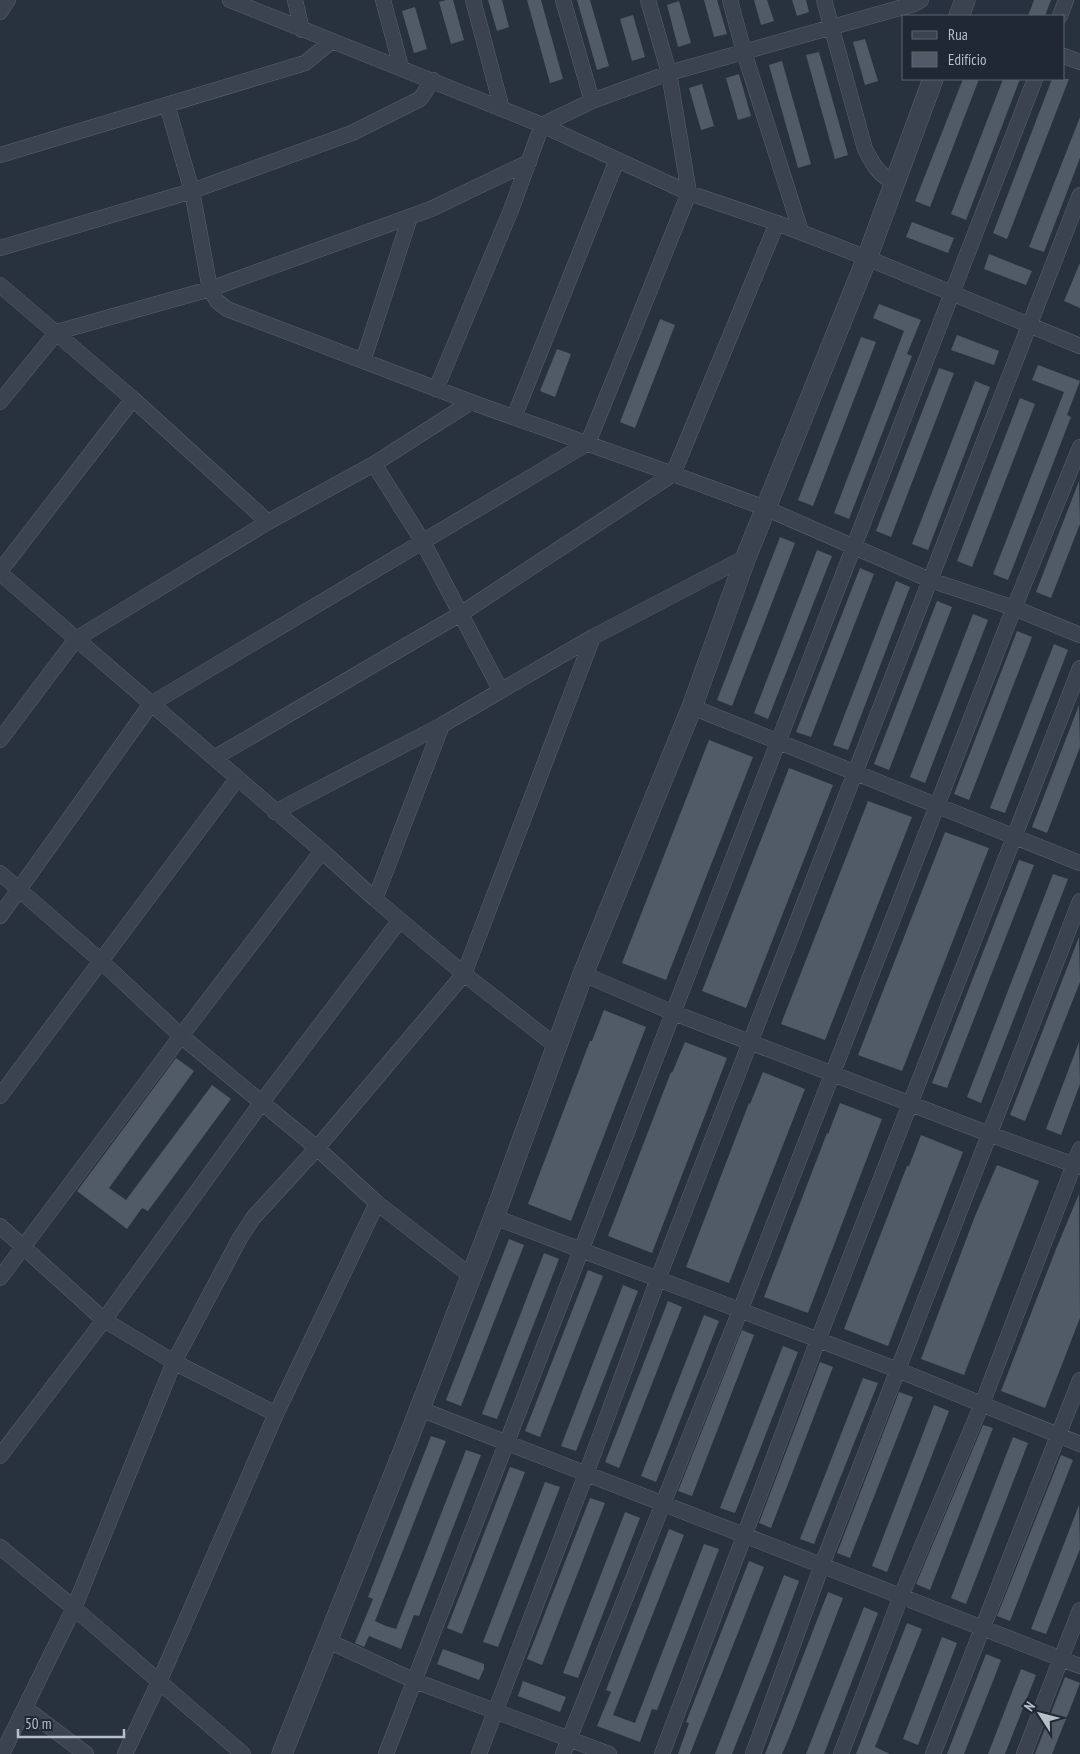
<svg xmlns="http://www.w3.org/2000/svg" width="1080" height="1754" font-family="'PT Sans Narrow',sans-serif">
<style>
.building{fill:#515b68}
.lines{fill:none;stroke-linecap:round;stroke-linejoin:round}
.minor-casing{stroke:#59616c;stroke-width:16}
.tertiary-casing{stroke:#59616c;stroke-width:21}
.minor{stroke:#3b434e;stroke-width:15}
.tertiary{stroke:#3b434e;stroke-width:20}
</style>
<rect width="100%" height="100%" fill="#27323e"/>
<path class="building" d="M446,0H453L464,40L451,44L439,2Z
M488,0H502L509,27L497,31Z
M527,0H541L563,79L550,83Z
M577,0H590L609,66L597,70Z
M704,0H717L727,34L714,37Z
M754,0H767L774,21L761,25Z
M792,0H806L809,12L797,16Z
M1034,0H1051L1045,16H1028Z
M679,1L691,43L678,47L667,5Z
M415,7L427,49L414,53L402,11Z
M633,15L645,57L632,61L620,19Z
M865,39L878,81L865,85L853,42Z
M819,52L848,155L835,159L806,55Z
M782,61L811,164L798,168L769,65Z
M739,74L751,116L738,120L726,78Z
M963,79H979L930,207L915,201Z
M1003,79H1020L966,220L951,214Z
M1052,79H1069L1007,239L993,233Z
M702,84L714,126L701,130L689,88Z
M1080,117V158L1044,252L1029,247Z
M912,222L954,238L948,253L906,237Z
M989,254L1032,271L1026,285L984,269Z
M1080,263V308L1064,301Z
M879,304L921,320L907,354L912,356L849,519L834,513L904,331L873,318Z
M660,319L675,325L635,428L620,422Z
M957,335L999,351L994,365L951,350Z
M861,337L876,342L813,506L798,500Z
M557,349L571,354L555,397L540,391Z
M1038,365L1080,381L1067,415L1071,417L1008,580L993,574L1064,392L1032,380Z
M939,368L954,373L891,537L876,531Z
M975,381L990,387L928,550L912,544Z
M1020,398L1035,404L972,567L957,561Z
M1079,481L1080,524L1051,598L1036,592Z
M780,537L795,543L732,706L717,700Z
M817,550L832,556L768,719L754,713Z
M860,568L874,574L811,737L796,732Z
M896,581L910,587L848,750L833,745Z
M937,601L952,607L889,770L874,764Z
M973,614L988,620L925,783L910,777Z
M1017,631L1032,637L969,800L954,794Z
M1054,644L1068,650L1005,813L990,808Z
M1079,705L1080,747L1047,833L1032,827Z
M709,740L753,757L666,980L622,963Z
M789,768L833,785L746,1008L702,991Z
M868,801L912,817L825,1040L781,1024Z
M945,832L989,848L902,1071L858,1055Z
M1019,860L1034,865L947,1088L932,1083Z
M1053,874L1068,879L981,1103L967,1097Z
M1079,937L1080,982L1025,1121L1010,1115Z
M604,1010L646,1027L571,1221L528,1204L590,1041H592Z
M685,1042L727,1058L652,1253L608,1236L671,1072L672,1073Z
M1079,1042L1080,1084L1061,1135L1046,1129Z
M176,1058L194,1071L109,1188L126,1200L212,1085L231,1099L148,1211L142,1208L127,1229L77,1191Z
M763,1072L805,1089L729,1283L686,1267L749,1103L750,1104Z
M840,1103L882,1119L808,1313L764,1297L827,1133L828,1134Z
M921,1135L963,1152L888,1346L844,1329L907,1166H909Z
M997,1165L1039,1181L964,1375L921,1359L975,1216Z
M1079,1194L1080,1318L1045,1408L1001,1391L1056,1249Z
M509,1239L524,1245L461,1406L446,1400Z
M544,1253L559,1259L497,1419L482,1414Z
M588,1270L603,1276L540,1437L525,1431Z
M623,1285L638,1291L576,1451L561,1446Z
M668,1301L682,1307L619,1468L605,1462Z
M704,1315L719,1321L656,1482L641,1476Z
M742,1330L754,1335L692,1496L678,1491Z
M783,1346L798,1352L735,1513L720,1508Z
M820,1362L833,1367L771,1528L759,1523Z
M863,1378L878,1383L814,1544L800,1539Z
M899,1392L913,1397L850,1558L837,1553Z
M934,1405L949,1411L887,1572L872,1566Z
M983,1425L993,1428L930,1590L916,1584Z
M431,1436L446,1441L375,1621L386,1626L396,1629L466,1450L481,1455L419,1616L414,1615L401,1649L369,1636L364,1647L355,1643L373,1599L368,1597Z
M1013,1437L1028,1443L966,1604L951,1598Z
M1061,1455L1073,1460L1010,1621L997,1616Z
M510,1467L525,1472L462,1634L447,1628Z
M545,1482L560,1487L498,1647L483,1642Z
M590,1498L605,1503L542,1665L527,1659Z
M1079,1505L1080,1549L1046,1634L1031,1629Z
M625,1512L640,1518L578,1678L563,1673Z
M669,1529L684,1535L613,1715L635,1723L704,1544L719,1549L657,1710L652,1709L640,1742L597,1726L611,1692L606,1690Z
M749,1561L764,1567L690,1754H678L689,1723L686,1722Z
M784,1575L799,1581L769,1662L732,1754H715Z
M828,1592L843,1598L789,1738L782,1754H765Z
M864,1607L878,1613L824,1754H806Z
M907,1623L922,1629L875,1747L890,1754H856Z
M942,1637L957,1643L918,1745L903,1739Z
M443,1649L484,1664V1669L479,1680L437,1664Z
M986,1654L1001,1660L993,1681L964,1754H947Z
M1021,1669L1036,1675L1005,1754H988Z
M1065,1677L1080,1683L1072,1704L1052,1754H1035Z
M523,1681L566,1697L560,1712L518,1696Z"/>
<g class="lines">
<g class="minor-casing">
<path id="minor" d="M230,0L542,125L689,193L777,223L867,258L1080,346
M295,0L302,30
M383,0L401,67
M473,0L502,109
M563,0L592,101
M730,0L744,52L801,232
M824,0L865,149C874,166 878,174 895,183
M0,12L8,0
M1060,16L1066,0
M1064,56L1080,62
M167,105L192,191L210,289L217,301L227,309L471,402L673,474L765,508L930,580L1014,608L1080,635
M0,155L305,63L332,41
M0,248L192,191L352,133L420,99L433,80
M0,285L133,399L268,522
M363,361L410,217
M436,389L511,210L542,125L592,101L669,73L914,4L921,0
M0,402L57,332L210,289L431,209L529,162
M514,417L617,160
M374,464L423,542L501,691
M0,571L133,399
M0,573L322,851L375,899L464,974L556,1046
M692,707L1080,863
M0,740L76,639L268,522L374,464L471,402
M214,758L462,613L673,474L777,223
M275,812L442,725L593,637L746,557
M0,873L101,961L181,1036L317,1148L377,1203L471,1276
M375,899L442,725
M0,916L151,704L588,443L689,193L669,73L648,0
M583,974L674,1013L989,1134L1080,1167
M0,1096L237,779
M494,1217L898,1370L1080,1444
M0,1226L104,1320L174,1362L276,1414
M0,1278L181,1036L322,851
M420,1409L1080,1666
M0,1456L104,1320L262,1102L400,920
M0,1547L74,1608L243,1754
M326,1640L415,1681L609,1754
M25,1708L86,1754
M2,1754L74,1608L174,1362L240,1238L253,1218L317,1148L464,974L593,637
M125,1754L159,1682L276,1414L377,1203
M386,1754L1035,79
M479,1754L586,1474L658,1279L1080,195
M563,1754L740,1311L1014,608L1080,447
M662,1754L818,1340L1080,668
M753,1754L822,1565L1080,901
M841,1754L901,1596L982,1404L1080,1149
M933,1754L1080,1380
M1024,1754L1080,1610"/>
</g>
<g class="tertiary-casing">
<path id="tertiary" d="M959,16L965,0
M282,1754L405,1447L494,1217L583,974L692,707L746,557L867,258L933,79"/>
</g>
<use href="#minor" class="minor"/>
<use href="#tertiary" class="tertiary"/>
</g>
<rect x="902" y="15" width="162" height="65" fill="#202833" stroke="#5c646f"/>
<rect x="912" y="31" width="25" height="8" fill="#3b434e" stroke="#5c646f"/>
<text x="948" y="40" font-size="15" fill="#b7bfc9">Rua</text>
<rect x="912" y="52" width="25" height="15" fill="#515b68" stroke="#5c646f"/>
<text x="948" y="65" font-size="15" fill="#b7bfc9">Edifício</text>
<g transform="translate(1040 1714) rotate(306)" stroke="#202833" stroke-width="4" paint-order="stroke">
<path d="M0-4L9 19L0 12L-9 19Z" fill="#b7bfc9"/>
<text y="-8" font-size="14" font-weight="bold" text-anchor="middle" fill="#b7bfc9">N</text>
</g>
<path d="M18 1729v8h106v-8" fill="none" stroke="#b7bfc9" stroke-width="2.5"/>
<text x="25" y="1729" font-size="15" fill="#b7bfc9" stroke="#202833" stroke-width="4" paint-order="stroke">50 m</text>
</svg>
